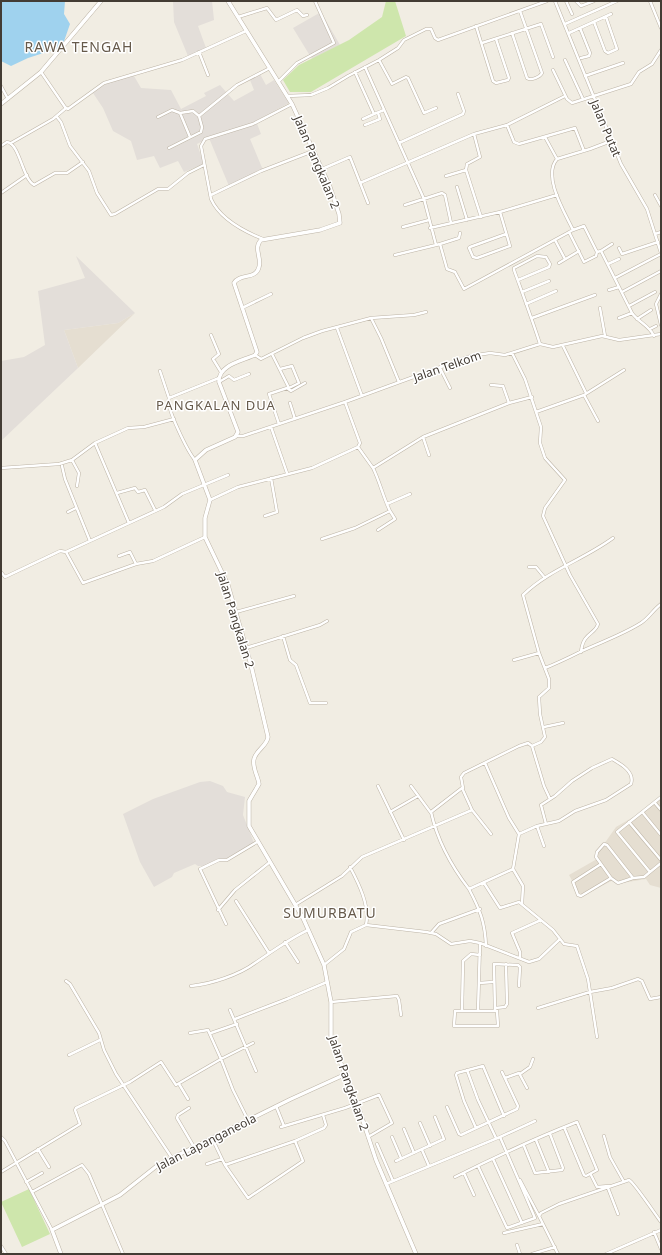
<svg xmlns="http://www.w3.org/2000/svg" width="662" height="1255" font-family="'Noto Sans',sans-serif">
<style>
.residential{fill:#e5ded1}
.industrial{fill:#e3ded9}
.green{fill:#cee6ac}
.water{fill:#9fd2ee}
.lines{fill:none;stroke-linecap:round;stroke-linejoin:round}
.minor-casing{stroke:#bdb4a6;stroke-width:3.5}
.tertiary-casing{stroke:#bdb4a6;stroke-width:4.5}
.minor{stroke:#fff;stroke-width:2.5}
.tertiary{stroke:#fff;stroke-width:3.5}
.labels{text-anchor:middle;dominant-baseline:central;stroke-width:3;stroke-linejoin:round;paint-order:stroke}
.street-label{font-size:12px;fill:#433c34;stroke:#fff}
.neighbourhood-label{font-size:13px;letter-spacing:1px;fill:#665a4b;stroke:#fff}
.quarter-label{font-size:14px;letter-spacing:1px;fill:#665a4b;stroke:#fff}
</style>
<rect width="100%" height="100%" fill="#f1ede3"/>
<path class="residential" d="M135,313L78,368L64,330L118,323Z
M661,796V888L650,885L646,879L622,883L615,879L581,897L569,875L597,859V854L616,827L642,812Z"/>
<path class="industrial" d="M173,1H212L214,20L198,26L206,48L188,56L174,22Z
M321,12L340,45L312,59L293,28Z
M260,74L266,85L274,80L289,103L256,121L261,134L250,139L263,170L229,186L209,138L197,144L204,164L184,172L178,161L160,168L154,156L137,160L131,141L113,131L103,108L93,93L109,82L134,76L141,88L171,90L181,109L206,96L204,93L220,85L234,101L254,90L250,80Z
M76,256L135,313L118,323L64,330L78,368L1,441V361L24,357L45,345L38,291L85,278Z
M210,781L223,786L227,792L245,797L243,815L254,843L226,859L205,866H198L195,864L174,873L172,877L154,887L140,862L123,814L153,799L200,782Z"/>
<path class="green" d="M386,1H395L406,36L311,92H290L283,80L299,65L349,40L382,17Z
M29,1189L50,1234L22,1247L1,1202Z"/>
<path class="water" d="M1,1H65L64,14L70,24L62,47L28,58L11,66L1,61Z"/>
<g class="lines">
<g class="minor-casing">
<path id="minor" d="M555,1L621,164L647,209L661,253
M566,1L572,14
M576,1L581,6L594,1
M650,1L661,28
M238,17L267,8L276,20L297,10L303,16L307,15
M594,22L605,51L608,53L617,49L606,17
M565,24L617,1
M476,26L493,81L496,83L508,80L509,78L496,39
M580,28L590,53L589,56L581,58
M512,33L527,78C531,81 540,77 542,73L520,11
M569,33L611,14
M482,43L541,24L553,57
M199,52L208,75
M379,60L392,84L406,77L408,78L424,113L436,108
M565,60L583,99
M365,67L399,143
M553,70L567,99L572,103L631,84L639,72L652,64L661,50
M41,72L65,107L68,109L104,83L182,60L246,31
M355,72L374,114L384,110
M585,76L623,63
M278,82L297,63L334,43L315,1
M1,86L8,99
M287,96L311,95L328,88L348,76L379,60L398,48L404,40L426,29H431L435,38L438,40L547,1
M180,113L190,137
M57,117L61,122L70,146L89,171L97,193L111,215L115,214L158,189H168L188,173L204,165
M158,117L172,110L180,113L193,111L199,116
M363,119L374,114
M365,125L380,119L378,113
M507,125L514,142L519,144L575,128L584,151
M545,137L557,159
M11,143L53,119L66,108
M1,146L7,142C20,144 22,178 34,185L55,173H67L83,162
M169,148L201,132L202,127L199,116L237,85L268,69
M322,169L350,157L368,203
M466,170L467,164L480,157L474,134
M446,176L466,170L481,217
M360,183L474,134L507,125L565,96
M457,187L467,220
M1,193L27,175
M211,195L261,171L313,151
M655,195L661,206
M405,205L442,193L445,195L451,223
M500,212L510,246L477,258L473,257L469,248L470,247L506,234
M403,227L429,220
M430,228L500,212L557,195
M573,230L584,226L597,252L601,251L632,313C638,322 649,325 654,336
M569,232L584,262L596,256L597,252
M655,234L661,232
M263,239C243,231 220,219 211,199L201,146L205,139L253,124L292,104
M555,240L565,259
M440,244L459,238L460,233
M436,245L440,244L447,269L455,272L464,289L573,230C565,213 542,176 557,159L590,149L611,141
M619,248L622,254L658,242
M601,251L612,244
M395,255L436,245L424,199L399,143L463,114L464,111L458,94
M559,263L579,251
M608,264L619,259
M615,278L661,254
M518,280L549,267L550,264L546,257L537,256L514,268V270C523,295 532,319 540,344
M609,290L619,287
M522,292L549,281
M622,292L661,271
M661,294L656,304L661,325
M526,304L556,291
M629,306L655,292
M242,308L271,294
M600,308L605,336
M371,318L381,338L399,382
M532,318L595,295
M619,318L632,313
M637,319L651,310
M337,328L362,396
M650,329L656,326
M211,335L219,354L213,359L221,372
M563,346L586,393
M512,353L525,379L541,427L540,443L545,458L565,480L545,508L543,516L570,575L598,624C595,635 583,632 581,652
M272,354L289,388L299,383L292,366L280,369
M255,355L261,359L303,338L322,331L371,318L414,315L426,312
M440,368L450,388
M160,371L169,398C165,406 188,452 195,460
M219,382L229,376L234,380L249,374
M491,385L503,386L509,403
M584,395L598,421
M169,398L219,378
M345,402L360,443L358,447L373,468L423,437L509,403L532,397
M290,403L295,419
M536,412L584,395L624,370
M279,424L269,394L287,388L291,391L305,383
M271,427L287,473
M237,436H243L345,402L471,356L490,353L505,355L540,344L553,347L602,336L619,340L661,334
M423,437L429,455
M95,443L129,523
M72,460L79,473L77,486
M62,466L65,479L90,541
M1,468L59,464L72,460L95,443L128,428L144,427L174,419
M117,493L135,488L138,492L145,490L155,510
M210,500L238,487L312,468L358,447
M387,504L410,494
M68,512L76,508
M265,516L277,512L271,478
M378,530L395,519L390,511
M322,539L355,528L390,511C383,497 380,482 373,468
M66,552L164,507L182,494L228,475
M119,556L130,552L136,564L153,561L205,537
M529,567H536L545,578
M1,572L5,577L60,551L66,552L83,583L136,564
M236,612L294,596
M283,636L290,660L296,665L310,703H326
M246,648L320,625L327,621
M514,660L539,653
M545,668C558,663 570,657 582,651C601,642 622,635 641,623C649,618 653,610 661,604
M544,727L563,723
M532,746L544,786L550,799
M485,763L509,818L519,834
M378,786L404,840
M411,786L431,813
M463,788L461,777L464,773L519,746L528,743L532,746L541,742L545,737L540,714L539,697L549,688V679L539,653L523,595C550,569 583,560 613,538
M655,803L661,810
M472,810L491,834
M390,812L418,796
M643,813L661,835
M629,822L661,860
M537,826L544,846
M519,834L537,826L559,821L575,811L606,800L631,784C635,772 621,764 612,759L592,768L572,781L555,796L541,805L546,824
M601,864L573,882L578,895L581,896L611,878
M350,867C359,884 370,906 366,925
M513,869L523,886L522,904
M650,872L617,832L661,797
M633,878L607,845L604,844L597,852L596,857L611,878L618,883L633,878L644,877L661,863
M484,883L500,908L519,902L553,930L564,944L577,946L588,979L590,992L612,988L638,979L642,981L650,999L661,997
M469,889C480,910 485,922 486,946
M236,901L269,953
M295,905L342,876L362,857L472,810L462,788L431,812C437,839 452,867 469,889L513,869L519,834
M218,910L235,890L270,862
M226,924L200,869L219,860H227L257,842
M431,933L439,924L480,909
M285,942L298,962
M520,958V952L512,933L541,920
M324,965L344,949L351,932L366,925L426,932L436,934L451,944L470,941L480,943L529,962L539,959L560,939
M66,981L70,984L99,1033L104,1050L116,1074L172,1158
M479,983L493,982
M191,986C211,984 239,975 255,963C273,951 289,939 308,930
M331,1002L397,996L399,1000L401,1015
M495,1008L505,1007L507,1004L506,964
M538,1008L590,992L597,1037
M230,1010L256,1071
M462,1011L463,961L471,954L480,955
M478,1011H497L498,1026H454L455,1011H478L480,943
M495,1011L494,964L518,965L520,967L519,986
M235,1019L287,999L327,982
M211,1033L237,1024
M69,1055L100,1040
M467,1070L478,1100L496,1138
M520,1074L530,1067L533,1059
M505,1078L519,1073L527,1088
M179,1084L188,1099
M276,1106L284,1126
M447,1107L459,1134L461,1135L517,1109L518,1106L502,1072
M189,1108L178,1115L177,1118L194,1147
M248,1120L233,1090L221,1059L253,1043
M420,1123L430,1146
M281,1127L345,1108L379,1095L392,1123L368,1137
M476,1128L464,1101L456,1075L457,1073L483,1066L504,1116
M404,1129L414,1153
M604,1136L610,1157L624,1182
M1,1137L5,1141L52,1230
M392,1137L401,1158
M500,1137L535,1121
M212,1138L222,1159
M536,1140L549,1172
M377,1144L393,1181
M524,1146L535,1173L562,1170L563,1168L550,1134
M38,1149L49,1167
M422,1150L429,1166
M493,1159L522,1223
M396,1161L444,1139L435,1117
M207,1164L222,1159L225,1165L295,1141L324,1128L326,1125L323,1115
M225,1165L248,1198L303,1161L295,1141
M1,1172L80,1124L75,1110L76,1108L130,1082L161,1062L176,1085L221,1059L208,1030L190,1033
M464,1173L474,1195
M591,1175L597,1187L609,1186L608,1188L618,1214
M455,1177C495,1157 536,1138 577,1122L597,1170L586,1176L584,1175L564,1127
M520,1180L539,1216
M26,1182L42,1173
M386,1184L500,1137L535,1218L507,1228L478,1166
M32,1192L82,1165L89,1174L123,1254
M654,1232L661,1249
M504,1233L543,1224
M517,1245L520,1254
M1,1246L6,1254
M532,1254L555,1247
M558,1254L539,1216L541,1213L559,1204L629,1180C633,1181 655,1214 661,1222
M606,1254L661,1230"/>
</g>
<g class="tertiary-casing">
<path id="tertiary" d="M228,1L292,104L330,187L339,214L340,223L320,230L261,240C253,248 262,258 259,267C256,280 240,273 234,283L257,352L255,355C242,361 218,365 219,382L238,432L235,437L206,450L195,460L210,500L205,518V537L228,585L251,665L268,737C267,746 256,750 254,759C252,768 258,776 259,784L249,801V826L303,918L324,965L331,1002V1039L357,1103L376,1160L416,1254
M1,104L41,72L101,1
M61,1254L52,1230L120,1195L158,1165L291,1099L346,1074"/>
</g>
<use href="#minor" class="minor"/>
<use href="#tertiary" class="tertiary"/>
</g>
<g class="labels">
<g class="street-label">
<text transform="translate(606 128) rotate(67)">Jalan Putat</text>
<text transform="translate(317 162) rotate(67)">Jalan Pangkalan 2</text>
<text transform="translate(447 366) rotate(-19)">Jalan Telkom</text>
<text transform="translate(236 620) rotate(73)">Jalan Pangkalan 2</text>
<text transform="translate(349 1083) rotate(71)">Jalan Pangkalan 2</text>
<text transform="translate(206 1142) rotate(-27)">Jalan Lapanganeola</text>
</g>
<g class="neighbourhood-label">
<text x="216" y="405">PANGKALAN DUA</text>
</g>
<g class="quarter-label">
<text x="79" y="46">RAWA TENGAH</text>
<text x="330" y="912">SUMURBATU</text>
</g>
</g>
<rect width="662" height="1255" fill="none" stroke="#433c34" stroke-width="4"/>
</svg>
